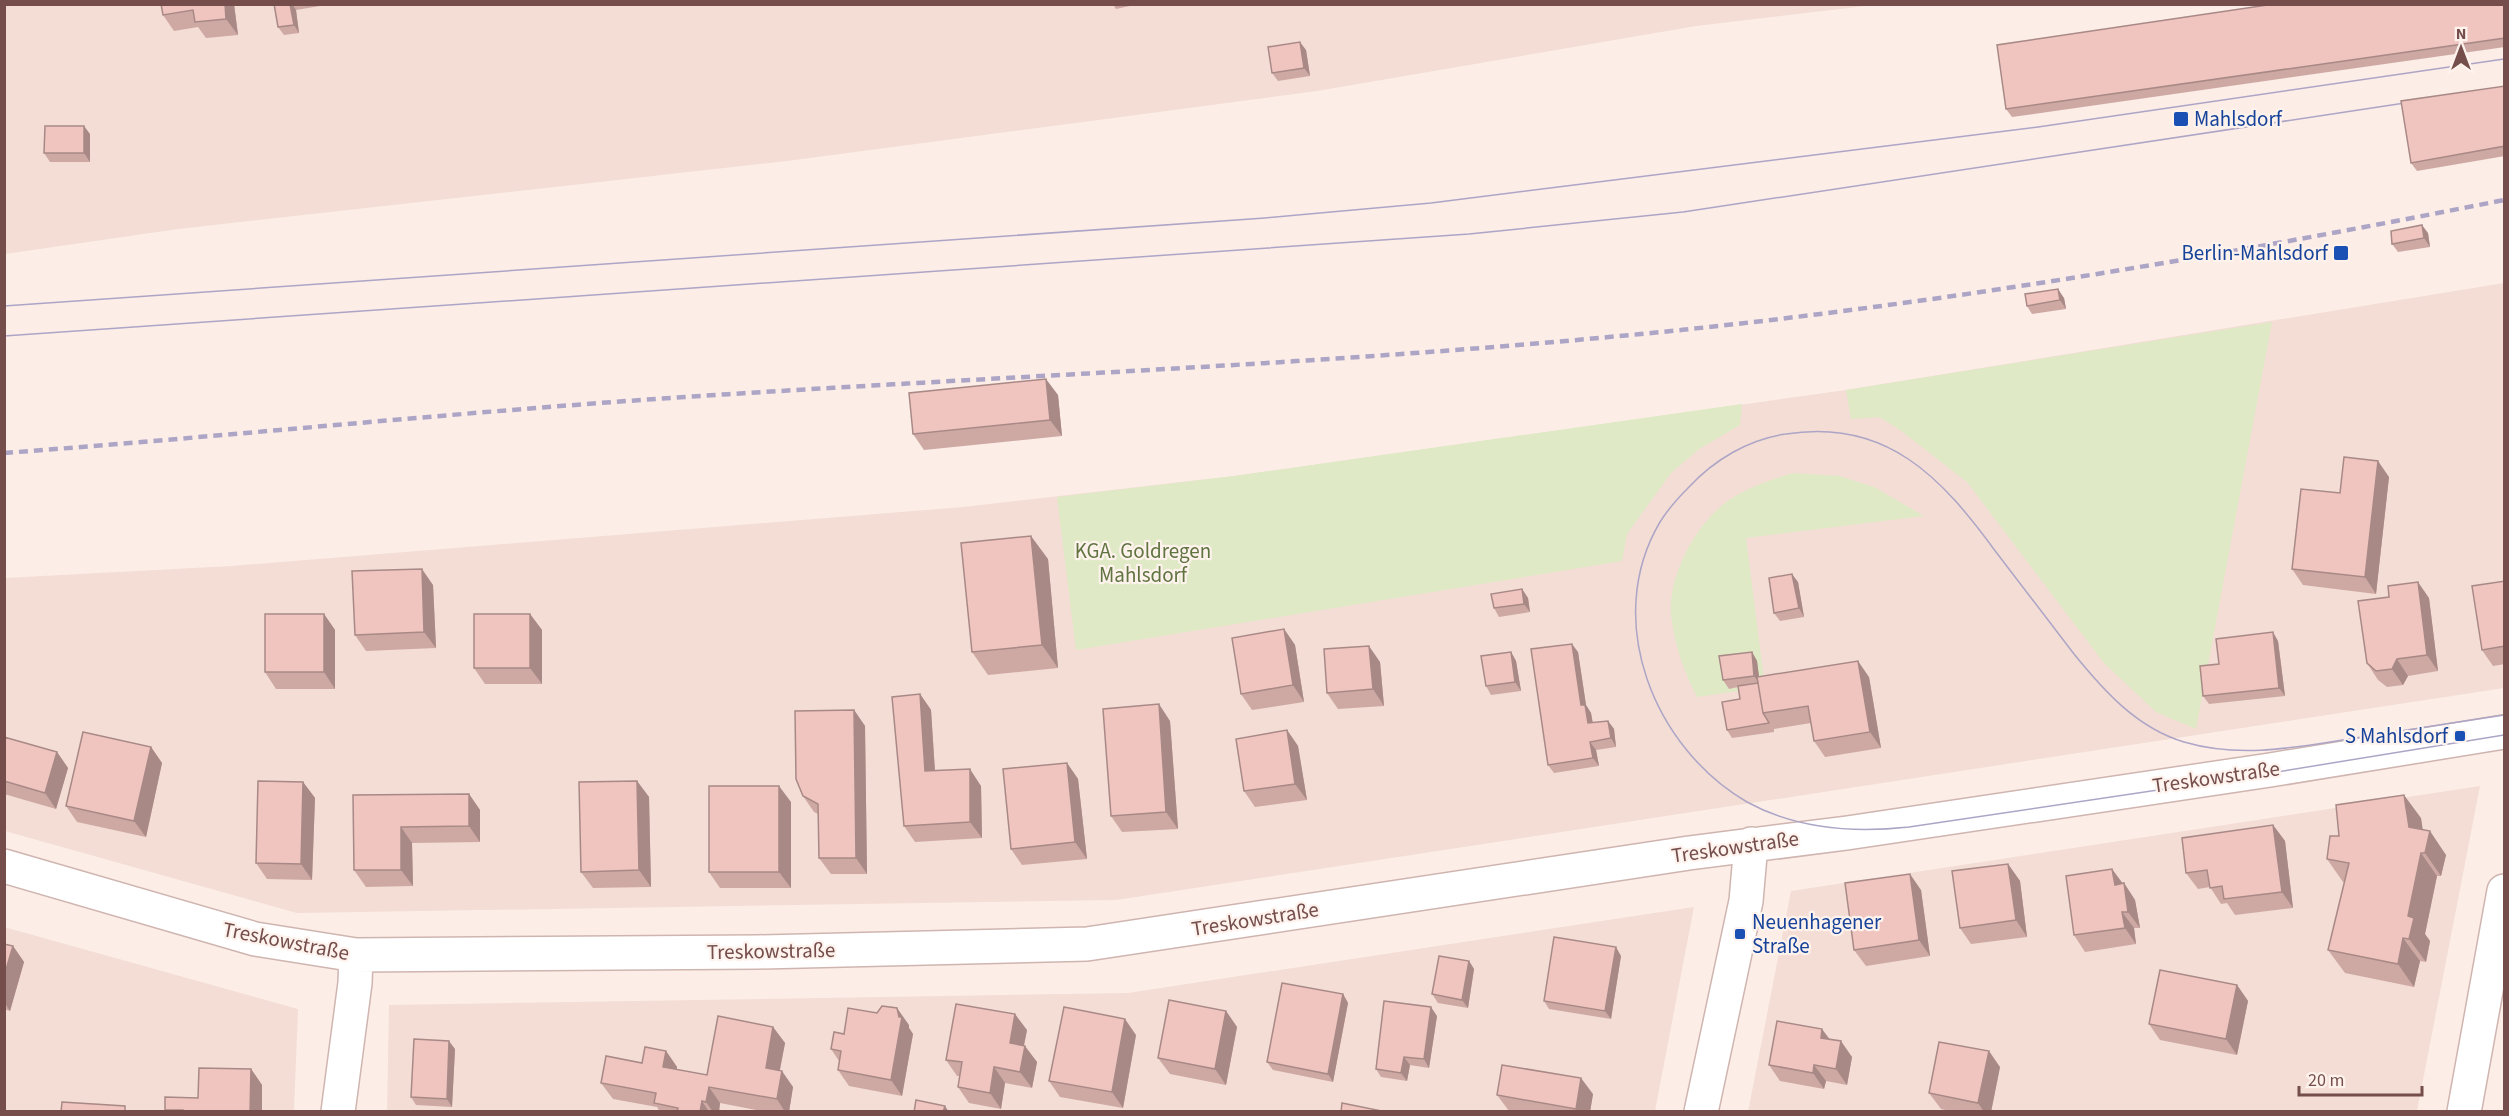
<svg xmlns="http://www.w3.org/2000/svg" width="2509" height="1116" font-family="'Source Sans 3',sans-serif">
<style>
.residential{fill:#f3ddd5}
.green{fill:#dfe9c5}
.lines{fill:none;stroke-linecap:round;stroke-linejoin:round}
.minor-casing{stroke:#cfb5b0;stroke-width:36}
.minor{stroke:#fff;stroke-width:33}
.tram{stroke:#ada5c6;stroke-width:1.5}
.rail{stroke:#ada5c6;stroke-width:4.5;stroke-dasharray:9 6;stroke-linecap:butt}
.wall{fill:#cea9a4}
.shaded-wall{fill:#a88986}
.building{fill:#f0c4bf;stroke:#a88986;stroke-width:1.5}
.transit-dot{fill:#1a4fb4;stroke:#fef2ed;stroke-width:2}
.labels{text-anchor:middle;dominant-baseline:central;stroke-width:4.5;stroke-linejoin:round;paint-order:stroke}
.transit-label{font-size:21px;fill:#164399;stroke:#fef2ed;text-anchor:start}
.park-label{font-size:21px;fill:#607441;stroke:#fef2ed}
.street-label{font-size:21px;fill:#754e4c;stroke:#fef2ed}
</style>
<rect width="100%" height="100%" fill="#fcede7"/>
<path class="residential" d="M4,5H1874L1696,26L1317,91L1068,124L787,161L178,229L5,254Z
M2504,283V688L1116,900L297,913L5,831V578L232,566L963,507L1234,476L1846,390Z
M2480,786L2417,1111L1748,1112L1791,891Z
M1694,907L1655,1111L387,1112L389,1005L1128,993Z
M4,927L298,1009L294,1111H5Z"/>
<path class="green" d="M2272,322L2196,729L2156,712L2104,663L1967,482L1900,430L1879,417L1851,419L1846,390Z
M1742,404L1740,425L1699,449L1671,473L1627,534L1622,561L1076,650L1057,497L1234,476Z
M1793,473L1839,476L1874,487L1924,516L1746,538L1765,687L1697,697C1684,672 1674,643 1671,614C1668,574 1699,517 1734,497C1752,486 1773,479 1793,473Z"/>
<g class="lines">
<g class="minor-casing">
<path id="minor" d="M4,866L255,939L356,955L758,952L1087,944L1689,853L1847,833L2270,770L2504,732
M338,1112L355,983L356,955
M1701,1112L1746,901L1751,844
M2464,1112L2504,891"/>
</g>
<use href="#minor" class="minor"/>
<path class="tram" d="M4,306L1265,218L1431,203L2038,127L2504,59
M4,336L1469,234L1683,212L2418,101
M2504,715C2455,723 2405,730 2355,738C2297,747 2242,759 2184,742C2137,728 2104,691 2074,654C2048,620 2022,586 1996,552C1942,478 1887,418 1786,434C1749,439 1714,460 1689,487C1678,498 1668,509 1660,522C1602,620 1654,748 1747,802C1796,829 1855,833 1909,827L2252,776L2504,735"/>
<path class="rail" d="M4,453C231,436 458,412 685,397C1017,375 1350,364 1681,330C1958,301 2232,254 2504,200"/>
</g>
<path class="wall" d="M161,4H234L238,35L206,38L198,27L174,31L163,15Z
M274,4H332L296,10L299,33L284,35L278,27Z
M1113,4H1139L1116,9Z
M2505,4V47L2012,117L2006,109Z
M1306,50L1310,76L1278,81L1272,73Z
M2505,86V156L2417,171L2411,163Z
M90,134V162H50L44,153Z
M2428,233L2430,247L2398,252L2392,244Z
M2064,298L2066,309L2032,314L2027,306Z
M1058,395L1062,436L924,450L913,434Z
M2389,477L2376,594L2303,585L2292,569L2340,493Z
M1048,559L1058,668L988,675L972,652Z
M2505,581V664L2493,666L2482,650Z
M1798,582L1804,617L1780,621L1774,613Z
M433,585L436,648L366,651L355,635Z
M1522,589L1528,598L1530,612L1499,617L1494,608Z
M2429,598L2438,671L2408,676L2403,685L2387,687L2378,680L2367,663Z
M324,614L335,630V689H276L265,672Z
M530,614L542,630V684H485L474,668Z
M1284,629L1295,645L1304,702L1252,710L1241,694Z
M2278,641L2285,696L2209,704L2203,696L2219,664Z
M1511,652L1516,661L1521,691L1491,695L1486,686Z
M1578,652L1586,705L1591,713L1593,723L1608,721L1614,729L1616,747L1596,750L1599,766L1554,773L1548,765Z
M1752,652L1757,661L1759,677H1869L1881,748L1825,757L1814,741L1811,723L1774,729V732L1732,738L1727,730L1740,699L1738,687L1729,689L1723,680Z
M1380,662L1384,706L1338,709L1327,693Z
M920,694L931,710L935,771L981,786L982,838L915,842L904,826Z
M854,710L865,726L867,874H831L819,858L818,814L814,812L803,796Z
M1170,721L1178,829L1122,832L1111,816Z
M1287,730L1298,746L1307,800L1255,807L1244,791Z
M4,737L57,752L68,768L56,809L4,794Z
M151,747L162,763L146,837L77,822L66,806Z
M1067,763L1078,779L1087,859L1022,865L1011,849Z
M637,781L649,797L651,887L593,888L581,872Z
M303,782L315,798L312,880L267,879L256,863Z
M469,794L480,810V842L412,843L413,886L366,887L354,870L353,795Z
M791,802V888H720L709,872Z
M2421,818L2422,830L2446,855L2441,876H2437L2425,934L2430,941L2426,962L2420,961L2414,987L2345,973L2328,950L2345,882H2343L2327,859L2339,836Z
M2273,825L2285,841L2293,908L2235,915L2227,903L2221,904L2210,887L2198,889L2186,873Z
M2008,864L2020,881L2027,937L1971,944L1960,928Z
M2124,883L2135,900L2140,928H2134L2136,944L2085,952L2074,935L2123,884Z
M1921,890L1930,956L1866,966L1854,950Z
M4,944L13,946L24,962L10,1011L4,1009Z
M1621,956L1611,1019L1549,1009L1544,1001Z
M1469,961L1474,969L1468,1008L1438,1003L1432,994Z
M2237,985L2248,1001L2237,1055L2160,1040L2149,1024Z
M1343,994L1348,1003L1333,1082L1273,1070L1267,1062Z
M1226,1011L1237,1027L1226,1085L1170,1074L1158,1058Z
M1437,1016L1429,1068L1410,1065L1407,1081L1381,1077L1376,1069Z
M909,1025V1028L913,1034L902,1096L849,1086L838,1070L839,1061L831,1049Z
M773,1027L785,1043L780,1070L793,1087L789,1112H766L720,1103L719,1112H660L657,1107L613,1099L601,1083L666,1051L677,1067V1070L707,1075Z
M1027,1030L1024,1046L1037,1062L1032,1088L1005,1083L1001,1109L969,1103L958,1087L960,1076H957L946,1060Z
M1136,1035L1123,1108L1060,1097L1049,1081Z
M1830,1039L1852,1057L1847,1085L1826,1081L1824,1089L1780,1081L1769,1065Z
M455,1049L452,1107L416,1105L411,1097Z
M2000,1067L1991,1112H1954L1941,1109L1929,1093Z
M251,1069L262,1085V1112H166L165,1110L198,1098Z
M1593,1094L1590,1112L1509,1111L1497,1095Z"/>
<path class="shaded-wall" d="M225,4H234L238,35L226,19Z
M290,4H292L296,10L299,33L294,25Z
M1300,42L1306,50L1310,76L1304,68Z
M84,126L90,134V162L84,153Z
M2422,225L2428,233L2430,247L2424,238Z
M2058,289L2064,298L2066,309L2060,300Z
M1046,379L1058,395L1062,436L1050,420Z
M2378,461L2389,477L2376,594L2365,577Z
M1031,536L1048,559L1058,668L1042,645Z
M422,569L433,585L436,648L424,632Z
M1792,574L1798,582L1804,617L1799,608Z
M2418,582L2429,598L2438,671L2427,655Z
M1522,589L1528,598L1530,612L1524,604Z
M324,614L335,630V689L324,672Z
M530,614L542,630V684L530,668Z
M1284,629L1295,645L1304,702L1293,685Z
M2273,632L2278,641L2285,696L2279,688Z
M1572,644L1578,652L1586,705L1591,713L1594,732L1588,723L1581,705Z
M1369,646L1380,662L1384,706L1373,689Z
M1511,652L1516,661L1521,691L1515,682Z
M1752,652L1757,661L1760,684L1754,676Z
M2397,659L2408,676L2403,685L2392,669Z
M1858,661L1869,677L1881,748L1870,732Z
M920,694L931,710L936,788L925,771Z
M1159,704L1170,721L1178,829L1166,812Z
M854,710L865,726L867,874L856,858Z
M1608,721L1614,729L1616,747L1611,738Z
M1287,730L1298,746L1307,800L1295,784Z
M1590,742L1596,750L1599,766L1593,758Z
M151,747L162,763L146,837L134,821Z
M57,752L68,768L56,809L45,793Z
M1067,763L1078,779L1087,859L1075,842Z
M970,769L981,786L982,838L970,822Z
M637,781L649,797L651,887L639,870Z
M303,782L315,798L312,880L301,864Z
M779,786L791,802V888L779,872Z
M469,794L480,810V842L469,826Z
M2404,795L2421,818L2426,850L2409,827Z
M2273,825L2285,841L2293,908L2282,892Z
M401,827L412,843L413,886L401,870Z
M2430,831L2446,855L2441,876L2425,853Z
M2421,853L2437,876L2425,934L2430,941L2426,962L2409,939L2408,916Z
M2008,864L2020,881L2027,937L2016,920Z
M2112,869L2124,885H2115Z
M1910,874L1921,890L1930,956L1919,940Z
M2124,883L2135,900L2140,928L2128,912Z
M2122,912L2134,928L2136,944L2125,928Z
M2403,938L2420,961L2414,987L2398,964Z
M13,946L24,962L10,1011L4,1002V976Z
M1616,947L1621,956L1611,1019L1605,1011Z
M1469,961L1474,969L1468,1008L1462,1000Z
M2237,985L2248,1001L2237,1055L2226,1039Z
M1343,994L1348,1003L1333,1082L1328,1074Z
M1431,1007L1437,1016L1429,1068L1424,1059Z
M897,1008L909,1025V1028L913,1034L902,1096L891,1080L899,1017Z
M1226,1011L1237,1027L1226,1085L1215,1069Z
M1015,1014L1027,1030L1021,1059L1010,1043Z
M1125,1019L1136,1035L1123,1108L1112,1092Z
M773,1027L785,1043L777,1084L766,1068Z
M1822,1029L1834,1045L1821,1038Z
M449,1041L455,1049L452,1107L447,1099Z
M1841,1041L1852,1057L1847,1085L1836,1069Z
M1025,1046L1037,1062L1032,1088L1020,1072Z
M666,1051L677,1067L674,1083L663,1067Z
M1989,1051L2000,1067L1991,1112H1984L1978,1103Z
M1404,1057L1410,1065L1407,1081L1401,1073Z
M1814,1065L1826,1081L1824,1089L1813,1073Z
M994,1067L1005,1083L1001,1109L990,1093Z
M251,1069L262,1085V1112H250Z
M782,1071L793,1087L789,1112H785L777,1099Z
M1581,1078L1593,1094L1590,1112H1578L1576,1109Z
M709,1087L720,1103L719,1112H713L706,1102Z
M702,1101L709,1112H700Z
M945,1106L949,1112H943Z"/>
<path class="building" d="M161,4H225L226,19L195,22L193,10L163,15Z
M274,4H290L294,25L278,27Z
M2274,4H2505V38L2006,109L1997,45Z
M1300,42L1304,68L1272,73L1268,47Z
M2505,86V146L2411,163L2401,101Z
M45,126H84V153H44Z
M2422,225L2424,238L2392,244L2391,231Z
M2058,289L2060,300L2027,306L2025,294Z
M1046,379L1050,420L913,434L909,393Z
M2344,457L2378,461L2365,577L2292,569L2301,489L2340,493Z
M1031,536L1042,645L972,652L961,543Z
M422,569L424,632L355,635L352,571Z
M1792,574L1799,608L1774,613L1769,578Z
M2505,581V646L2482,650L2472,586Z
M2418,582L2427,655L2397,659L2392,669L2376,671L2367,663L2358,601L2389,597L2388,586Z
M1522,589L1524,604L1494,608L1491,594Z
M265,614H324V672H265Z
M474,614H530V668H474Z
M1284,629L1293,685L1241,694L1232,638Z
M2273,632L2279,688L2203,696L2200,666L2219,664L2216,639Z
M1572,644L1581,705H1585L1588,723L1608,721L1611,738L1590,742L1593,758L1548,765L1531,649Z
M1369,646L1373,689L1327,693L1324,649Z
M1511,652L1515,682L1486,686L1481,656Z
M1752,652L1754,676L1723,680L1719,656Z
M1858,661L1870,732L1814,741L1808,706L1763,713L1757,677Z
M1758,683L1763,713L1768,721L1769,723L1727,730L1722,702L1740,699L1738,686Z
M920,694L925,771L970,769V822L904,826L892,697Z
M1159,704L1166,812L1111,816L1103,709Z
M854,710L856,858H819L818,804L803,796L796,779L795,711Z
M1287,730L1295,784L1244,791L1236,739Z
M83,732L151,747L134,821L66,806Z
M4,737L57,752L45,793L4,781Z
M1067,763L1075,842L1011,849L1003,769Z
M258,781L303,782L301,864L256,863Z
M637,781L639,870L581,872L579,782Z
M709,786H779V872H709Z
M469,794V826L401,827V870H354L353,795Z
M2404,795L2409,827L2430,831L2425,853H2421L2408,916L2414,918L2409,939L2403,938L2398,964L2328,950L2349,863L2327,859L2330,836H2339L2336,805Z
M2273,825L2282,892L2224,899L2222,886L2210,888L2207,870L2186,873L2182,838Z
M2008,864L2016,920L1960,928L1952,871Z
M2112,869L2115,885L2124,883L2128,912H2122L2125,928L2074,935L2066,876Z
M1910,874L1919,940L1854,950L1845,883Z
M1554,937L1616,947L1605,1011L1544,1001Z
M4,944L13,946L4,976Z
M1439,956L1469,961L1462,1000L1432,994Z
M2160,970L2237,985L2226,1039L2149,1024Z
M1282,983L1343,994L1328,1074L1267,1062Z
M1169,1000L1226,1011L1215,1069L1158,1058Z
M1384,1001L1431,1007L1424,1059L1404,1057L1401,1073L1376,1069Z
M956,1004L1015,1014L1010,1043L1025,1046L1020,1072L994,1067L990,1093L958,1087L962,1062L946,1060Z
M882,1006L897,1008L899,1017H902L891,1080L838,1070L841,1051L831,1049L834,1032L844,1034L848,1008L877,1013Z
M1064,1007L1125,1019L1112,1092L1049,1081Z
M718,1016L773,1027L766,1068L782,1071L777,1099L709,1087L706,1102L702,1101L700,1112H677L678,1108L654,1103L656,1093L601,1083L606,1056L642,1063L645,1047L666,1051L663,1067L707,1075Z
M1777,1021L1822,1029L1821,1038L1841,1041L1836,1069L1814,1065L1813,1073L1769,1065Z
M414,1039L449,1041L447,1099L411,1097Z
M1939,1042L1989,1051L1978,1103L1929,1093Z
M1502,1065L1581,1078L1576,1109L1497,1095Z
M199,1068L251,1069L250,1112H183V1110H165V1097L198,1098Z
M916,1100L945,1106L943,1112H914Z
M62,1102L125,1106V1112H61Z
M1342,1103L1382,1111V1112H1341Z"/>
<g class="transit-dot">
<rect x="2173" y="111" width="16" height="16" rx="3"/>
<rect x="2333" y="245" width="16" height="16" rx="3"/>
<rect x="2454" y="730" width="12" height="12" rx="3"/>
<rect x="1734" y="928" width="12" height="12" rx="3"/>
</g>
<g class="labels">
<g class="transit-label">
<text x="2194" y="119">Mahlsdorf</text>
<text x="2328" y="253" text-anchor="end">Berlin-Mahlsdorf</text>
<text x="2448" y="736" text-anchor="end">S Mahlsdorf</text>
<text x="1752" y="922">Neuenhagener<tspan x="1752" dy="24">Straße</tspan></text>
</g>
<g class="park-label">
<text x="1143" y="551">KGA. Goldregen<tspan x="1143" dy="24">Mahlsdorf</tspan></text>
</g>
<g class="street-label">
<text transform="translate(2216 777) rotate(-8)">Treskowstraße</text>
<text transform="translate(1735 847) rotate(-8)">Treskowstraße</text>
<text transform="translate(1255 919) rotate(-9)">Treskowstraße</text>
<text transform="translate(286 941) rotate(11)">Treskowstraße</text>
<text transform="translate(771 951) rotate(-1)">Treskowstraße</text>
</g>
</g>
<rect width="2509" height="1116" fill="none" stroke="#754e4c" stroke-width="12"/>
<g transform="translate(2461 48)" stroke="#fef2ed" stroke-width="4.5" paint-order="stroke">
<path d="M0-4.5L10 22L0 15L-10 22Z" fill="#754e4c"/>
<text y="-9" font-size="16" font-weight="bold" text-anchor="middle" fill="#754e4c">N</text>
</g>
<path d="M2299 1086v9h123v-9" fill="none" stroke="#754e4c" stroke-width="3"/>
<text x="2308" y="1086" font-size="18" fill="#754e4c" stroke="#fef2ed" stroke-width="4.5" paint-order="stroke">20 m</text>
</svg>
